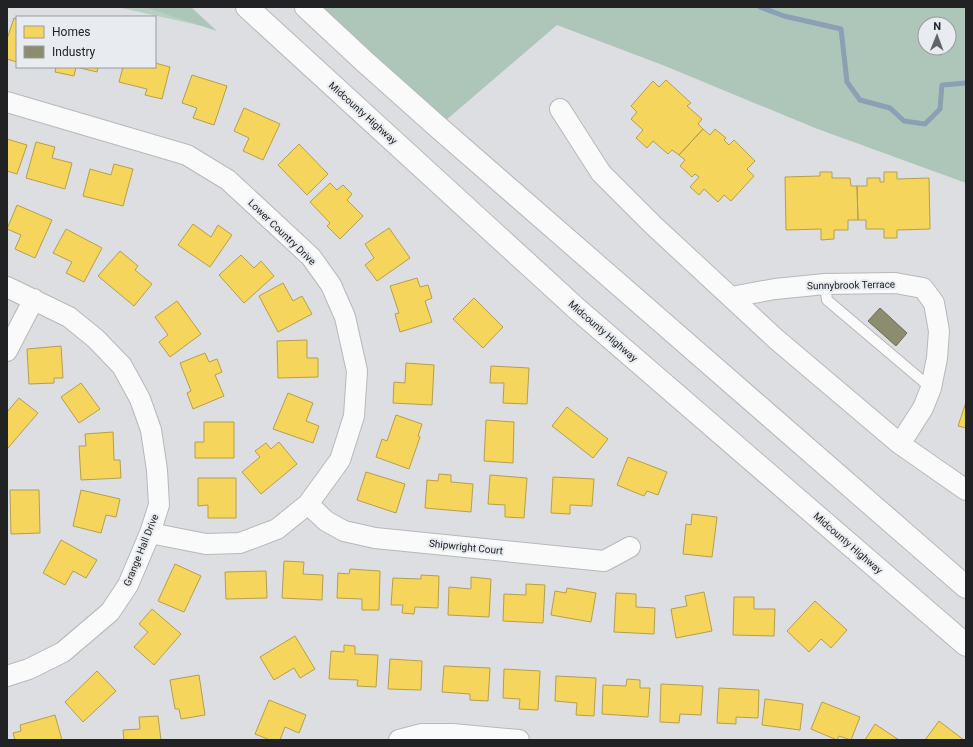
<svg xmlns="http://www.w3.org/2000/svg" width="973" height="747" font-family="Roboto,sans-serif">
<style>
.green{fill:#b9cfc4}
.forest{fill:#aec6ba;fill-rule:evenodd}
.homes{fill:#f6d55c;stroke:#b69f4b}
.industry{fill:#8c8c6e;stroke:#6c6c58}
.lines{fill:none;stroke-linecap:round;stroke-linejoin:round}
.stream{stroke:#8b9fb5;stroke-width:5}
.lane-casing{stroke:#b6b8b9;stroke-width:12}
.street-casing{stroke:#b6b8b9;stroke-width:22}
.primary-casing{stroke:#b6b8b9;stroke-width:24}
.lane{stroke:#fafafa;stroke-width:10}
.street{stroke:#fafafa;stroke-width:20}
.primary{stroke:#fafafa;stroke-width:22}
.labels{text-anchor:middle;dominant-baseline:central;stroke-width:4;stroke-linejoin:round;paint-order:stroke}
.street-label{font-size:10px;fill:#212224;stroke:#e8ecf0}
</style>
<rect width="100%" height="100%" fill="#dcdee1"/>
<path class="green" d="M117,7H188L211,28Z"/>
<path class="forest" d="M144,7H191L217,31Z
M306,7H966V183L815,128L665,66L557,25L438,127ZM925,24H949V48H925Z"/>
<path class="homes" d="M14,18L17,19V62L7,59V39Z
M155,63L170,67L162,99L145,95L147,89L119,82L123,67H155Z
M56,67H98L97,72L76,67L74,76L55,72Z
M192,75L227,86L214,125L193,118L197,108L182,103Z
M666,80L691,103L687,106L702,119L698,124L703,129L679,155L672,150L668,154L653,141L647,148L636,138L643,130L631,119L637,112L631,106L653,81L659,87Z
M244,108L280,124L263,160L243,151L249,138L234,131Z
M703,129L710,135L715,129L726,138L724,140L729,145L734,140L755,161L747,169L754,176L731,201L724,195L718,202L704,189L699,195L690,187L699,177L695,174L692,177L680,166L685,160L679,155Z
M7,139L27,145L17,174L7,171Z
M36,142L55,147L52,158L72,163L65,189L26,178Z
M299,144L328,174L307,195L278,165Z
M114,164L133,169L123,206L83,196L90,169L111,175Z
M820,172H832V178H850L851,186H857L858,220H848V230H834V239L821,240V229L786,230L785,177L820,176Z
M884,172H897V179L929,178L930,229L897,230V238H884V229H866V220H858L857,186H867V178H880V182H884Z
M330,183L337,190L343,185L352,194L347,200L363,216L340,239L327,226L330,223L310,202Z
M17,205L52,220L35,258L15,249L21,235L7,229Z
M193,224L211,237L218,225L232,235L210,267L178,245Z
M389,228L410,258L377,281L365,265L374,258L365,244Z
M66,229L102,248L84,282L66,273L72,262L53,253Z
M120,251L138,266L135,270L152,284L134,306L98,276Z
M241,255L254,268L261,261L274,276L244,303L219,275Z
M417,278L420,287L428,285L432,298L425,301L432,322L400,332L395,314L399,313L390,286Z
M283,283L293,301L302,296L312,314L278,332L259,296Z
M474,298L503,327L483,348L453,319Z
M177,301L201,334L170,357L159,342L168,335L155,317Z
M307,340V358H318V377L278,378L277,341Z
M61,346L63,378H54V383L29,384L27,349Z
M205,353L209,362L217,359L222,372L215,375L224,396L193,409L187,393L191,391L180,363Z
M406,363L434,365L432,405L393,403L394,382L405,383Z
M491,366L529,368L527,404L503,403L504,383H490Z
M81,383L100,409L79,423L61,397Z
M288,393L313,403L306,421L319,426L313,443L273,429Z
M19,398L38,413L8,448L7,447V412Z
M966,402V428L958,426Z
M567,407L608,439L593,458L552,426Z
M396,415L422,424L418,436L420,437L409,469L376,457L382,439L387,441Z
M486,420L514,422L513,463L484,461Z
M204,422H234V458H195V442H204Z
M113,432L114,460H120L121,478L81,480L79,446H86L85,434Z
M279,442L297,464L261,494L242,472L260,457L255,451L266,443L271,449Z
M628,457L667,472L658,495L647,491L644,496L617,485Z
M366,472L405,484L396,513L357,500Z
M439,474L451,475V482L473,484L471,512L425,508L427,480L438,481Z
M490,475L527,478L524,518L505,517V505L488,504Z
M553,477L594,479L592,506L570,505V514L551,513Z
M198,478H236V518H208V505L198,506Z
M10,490H39L40,533L11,534Z
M81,490L120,499L116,517L106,515L101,533L73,526Z
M692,514L717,517L712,557L683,554L686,524L691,525Z
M61,540L97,560L86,578L73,571L65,585L43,573Z
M284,561L304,562L303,574L323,575L322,600L282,598Z
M175,564L201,576L184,612L158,601Z
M350,569L380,571L379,610H362V599L337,598L338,573L349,574Z
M266,571L267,598L226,599L225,572Z
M421,575L439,576L438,608L415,607L414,614L402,613L403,605H391L393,578L421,579Z
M471,577L491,579L489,617L448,615L449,587L471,589Z
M526,584L545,585L543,623L503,621L504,594L526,595Z
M567,588L596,593L591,622L551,615L555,591L566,593Z
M704,592L712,631L676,638L671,609L687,606L685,596Z
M616,593L636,594V607L655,608L654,634L614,632Z
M734,597H754V609H775L774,636L733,635Z
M815,601L847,630L831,648L821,639L809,652L787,631Z
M152,609L181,634L154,665L134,647L148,632L139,624Z
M295,636L315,669L300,678L294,668L274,680L260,657Z
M344,645L355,646V654L378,655L376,687L357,686L358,680L329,679L331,651L344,652Z
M390,659L422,661L421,690L388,689Z
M444,666L490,668L488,701L470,700V694L442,692Z
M504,669L540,671L538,710L519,709L520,699L503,698Z
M97,671L116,691L83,722L65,702Z
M199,675L205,715L181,719L179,709H175L170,680Z
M556,676L596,678L594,716L576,715L577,703L555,701Z
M627,679L640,680V688H650L648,717L602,714L603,685L626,686Z
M661,684L703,686L701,715L680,714L679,723L660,722Z
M719,688L759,690L758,718L736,717V724L717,723Z
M765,699L803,704L800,730L762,725Z
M269,700L306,715L299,733L285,727L280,740H270L255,734Z
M822,702L860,717L851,740L839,736L837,740L811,729Z
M55,715L62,740H15L13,733L21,731L20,725Z
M158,716L161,740H124L123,730L140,729L139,717Z
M939,721L964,740H925Z
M875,724L899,740H865Z"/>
<path class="industry" d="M880,308L907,333L896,346L868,321Z"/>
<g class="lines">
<path class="stream" d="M760,7L784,16L841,29L847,82L860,100L890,108L904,121L925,124L940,109L942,85L966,83"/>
<g class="lane-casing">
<path id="lane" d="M825,284L827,300L931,388"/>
</g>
<g class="street-casing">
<path id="street" d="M7,102L187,155L228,180L311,257L331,285L345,317L357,371L354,416L340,460L308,504L277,529L240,543L206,544L150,533
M560,109L601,173L653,225L776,339L900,444L966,490
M7,287L69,317L96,339L122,366L140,399L151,430L157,470L159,505L150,533L128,585L110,612L63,652L29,669L7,676
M731,297L775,289L825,284L895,283L923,288L934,303L939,331L937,358L931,388L923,408L900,444
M7,351L34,299
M308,504L326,521L344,531L375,538L604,561L630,547
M399,740L422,734H452L519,740"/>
</g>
<g class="primary-casing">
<path id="primary" d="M247,7L577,309L966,645
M306,7L364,61L438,127L966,587"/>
</g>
<use href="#lane" class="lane"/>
<use href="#street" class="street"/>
<use href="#primary" class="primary"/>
</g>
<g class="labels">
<g class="street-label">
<text transform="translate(363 113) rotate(42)">Midcounty Highway</text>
<text transform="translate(282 232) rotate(44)">Lower Country Drive</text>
<text transform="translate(851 285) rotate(-1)">Sunnybrook Terrace</text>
<text transform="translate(603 331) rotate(41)">Midcounty Highway</text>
<text transform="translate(848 543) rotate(41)">Midcounty Highway</text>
<text transform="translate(466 547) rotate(6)">Shipwright Court</text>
<text transform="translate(141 550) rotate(-68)">Grange Hall Drive</text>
</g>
</g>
<rect width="973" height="747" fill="none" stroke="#212224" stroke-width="16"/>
<rect x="16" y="16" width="140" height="52" fill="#e8ecf0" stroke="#989b9e"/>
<rect x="24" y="26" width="20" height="12" fill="#f6d55c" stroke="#989b9e"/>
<text x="52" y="36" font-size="12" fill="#212224">Homes</text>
<rect x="24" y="46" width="20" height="12" fill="#8c8c6e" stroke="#989b9e"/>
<text x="52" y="56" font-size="12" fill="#212224">Industry</text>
<g transform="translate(937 36) rotate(1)"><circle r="19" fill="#e8ecf0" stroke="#989b9e"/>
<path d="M0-3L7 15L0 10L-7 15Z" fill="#626466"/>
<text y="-6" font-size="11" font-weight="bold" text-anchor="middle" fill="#212224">N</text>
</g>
</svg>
